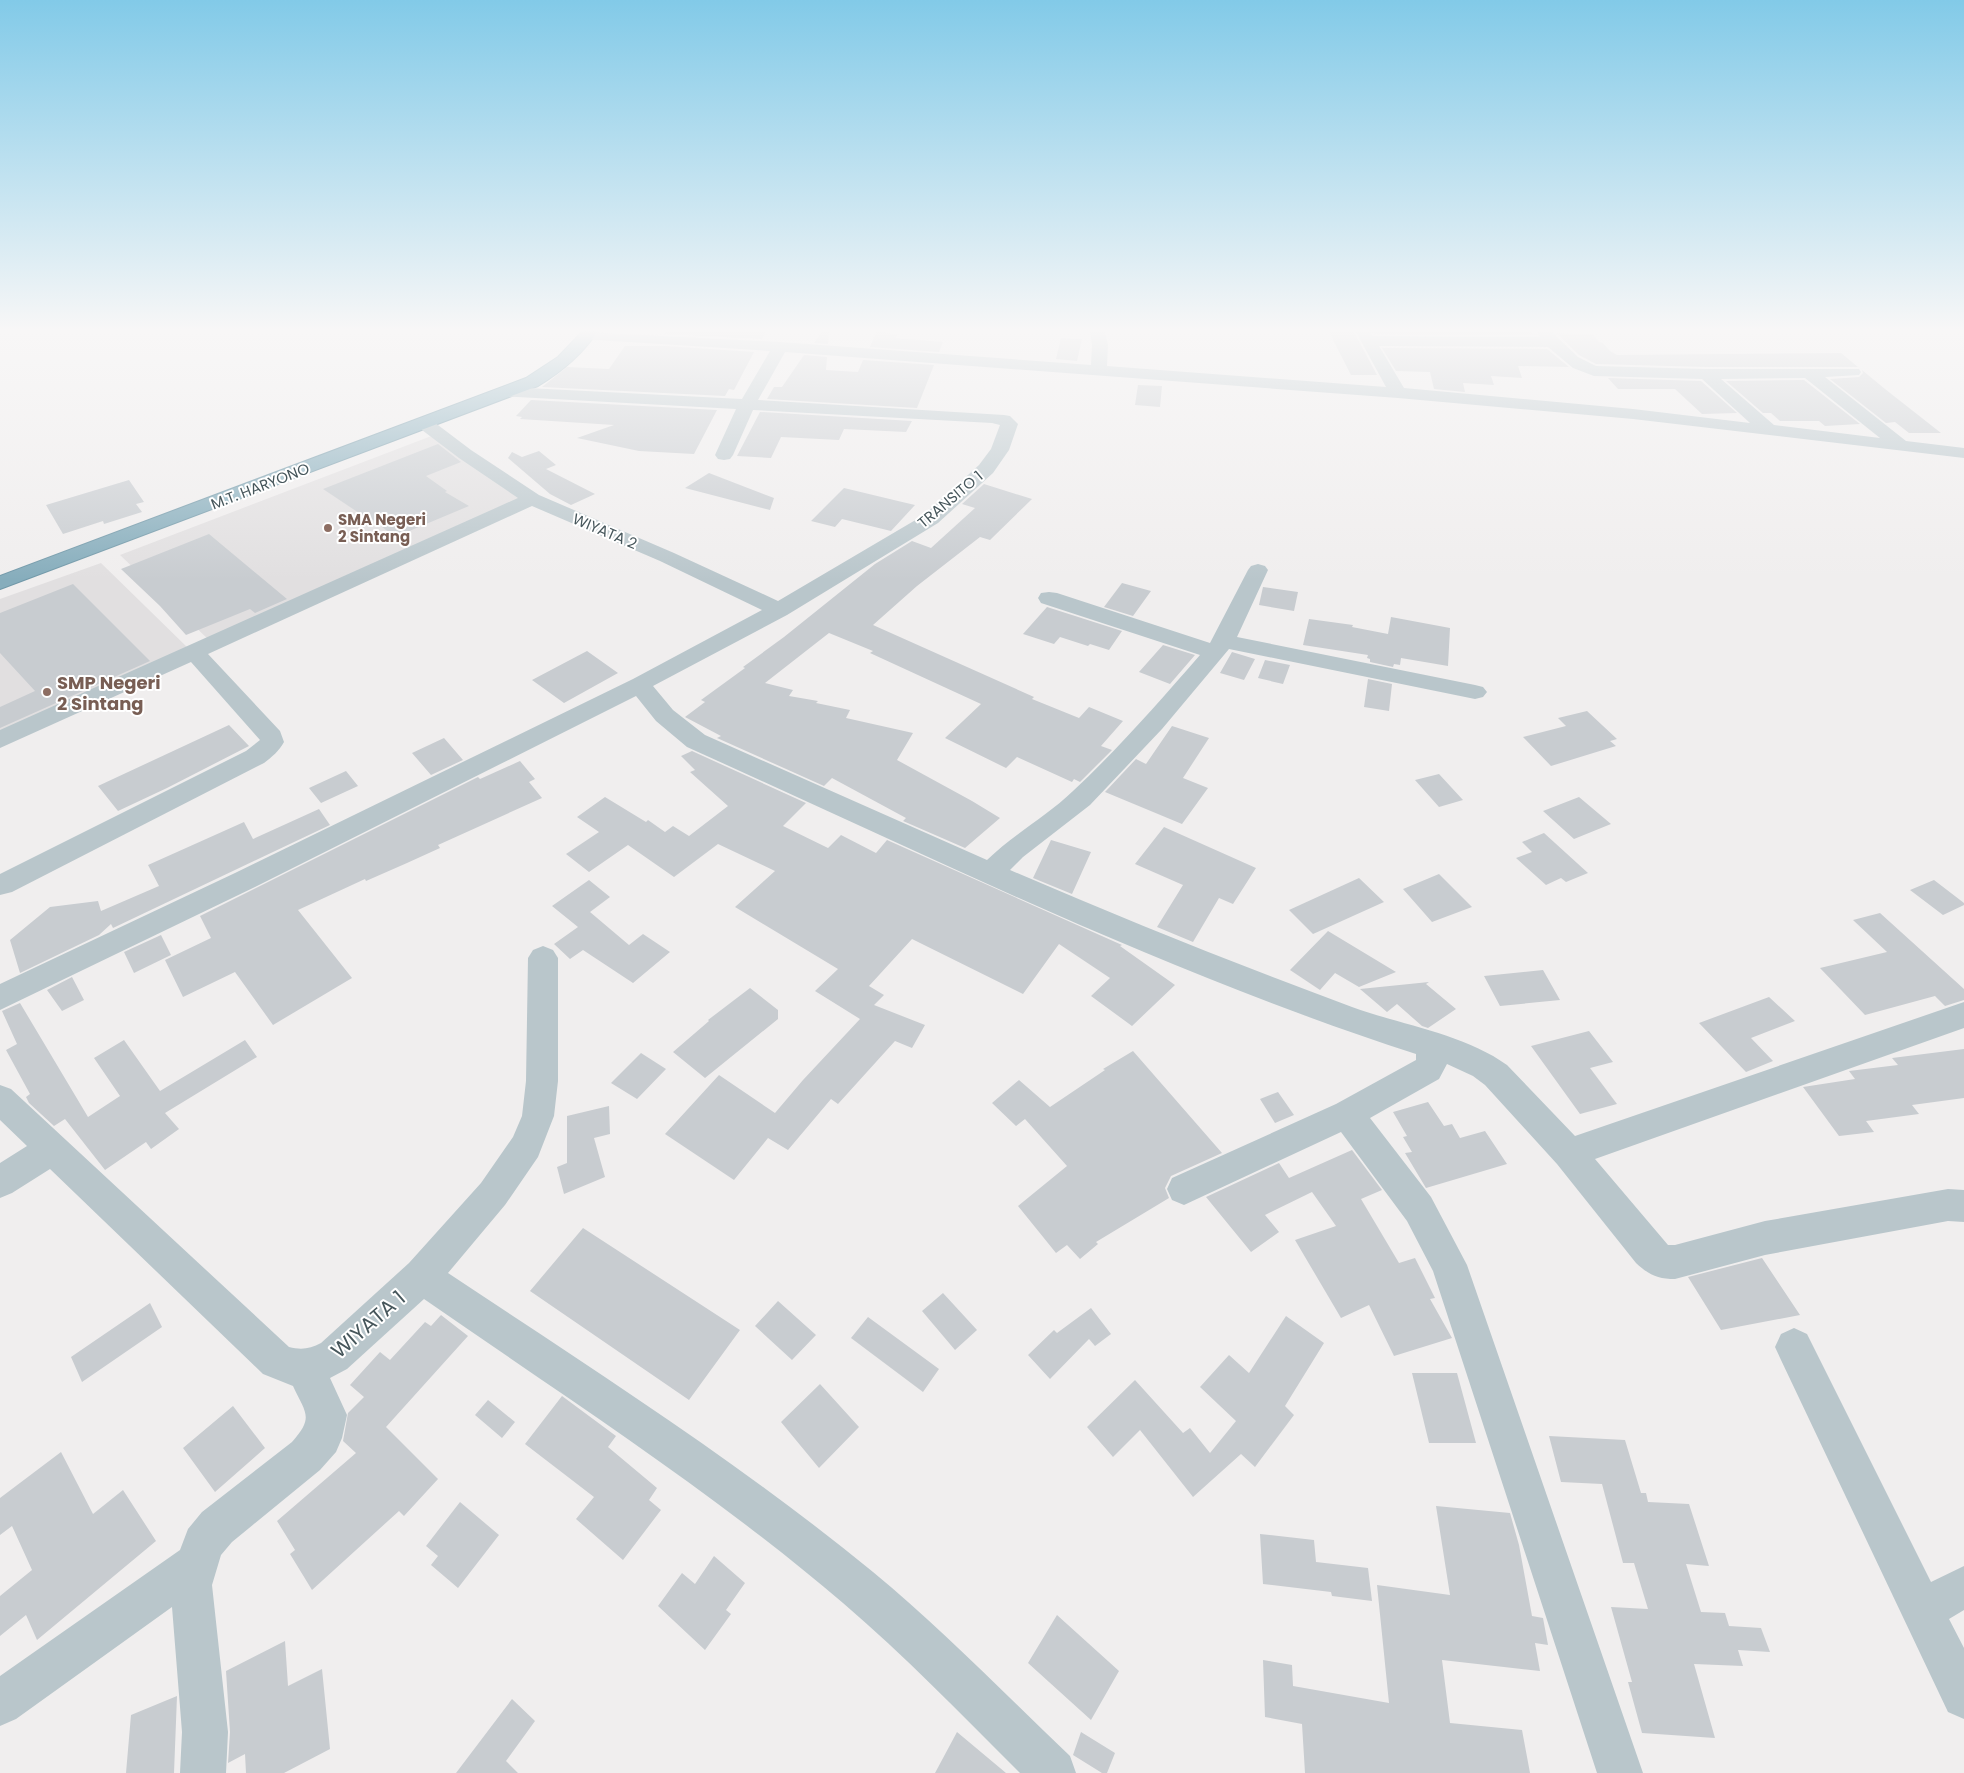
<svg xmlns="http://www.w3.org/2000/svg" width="1964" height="1773" font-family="Poppins,sans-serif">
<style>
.education{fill:#e1dfe0}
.building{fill:#c8ccd0}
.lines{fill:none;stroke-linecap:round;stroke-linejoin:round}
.highway-casing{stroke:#7198a8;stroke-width:2}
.minor{fill:#b9c6cb;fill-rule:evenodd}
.highway{fill:#86adbc;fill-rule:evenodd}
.education-dot{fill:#8d6e63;stroke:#fff;stroke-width:2}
.labels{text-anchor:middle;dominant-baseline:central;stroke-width:4;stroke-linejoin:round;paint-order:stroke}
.far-street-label{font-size:15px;fill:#46565b;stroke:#fff}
.far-education-label{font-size:15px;font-weight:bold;fill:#785e54;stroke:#fff;text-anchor:start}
.education-label{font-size:18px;font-weight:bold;fill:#785e54;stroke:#fff;text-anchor:start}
.near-street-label{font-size:21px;fill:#46565b;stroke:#fff}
</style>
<rect width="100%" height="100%" fill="#f0eeee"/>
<path class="education" d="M434,435L525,500L210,641L120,555Z
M101,563L189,649L0,735V599Z"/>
<path class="building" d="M665,332H766L762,339L665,334Z
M822,332H829L828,344L814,343Z
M876,332L898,334L896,338L943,342L939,352L870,347Z
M1329,332H1354L1377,375H1351Z
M1372,332H1531L1537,335L1374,334Z
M1556,333L1592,334L1599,342L1603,343L1610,351L1617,355L1841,353L1858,367H1706L1596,364L1579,355Z
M1061,338L1082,339L1077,361L1056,359Z
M625,346H665L754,352L734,390L729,389L725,396L542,387L567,367L609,369Z
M1382,348L1547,349L1569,367L1518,366L1522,378L1491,376L1494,385L1463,383L1465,392L1434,389L1430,372L1396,371Z
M804,355L827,357L826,370L858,372L863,360L934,365L917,408L767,399L774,387H782Z
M1862,370L1885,389L1941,433H1909L1895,422L1886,423L1830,379L1859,377L1863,373Z
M1608,378L1701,381L1737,413L1702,414L1675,389H1618Z
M1804,380L1860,424L1825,426L1819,421H1780L1771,413H1763L1726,381Z
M1138,385L1162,386L1160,407L1135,405Z
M531,400L717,410L694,454L639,451L577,438L614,425L520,419L522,417L516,416Z
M760,412L912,421L906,432L844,429L839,440L781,437L771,458L737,456Z
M438,444L461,462L426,476L447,491L445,492L469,506L395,537L368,516L365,517L323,489Z
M539,451L556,465L546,469L595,494L571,505L550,494L508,458L512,452L522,457Z
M709,473L774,498L770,510L685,488Z
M129,480L144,502L136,504L142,512L104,524L103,521L63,534L46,505Z
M984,484L1032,499L990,540L980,537L917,586L873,625L1034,697L1032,699L1079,718L1089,707L1123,721L1101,746L1112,750L1080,782L1074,779L1072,782L1017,757L1006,768L945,738L981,704L870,653L873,651L829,633L765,683L793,690L789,696L818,701L816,703L850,710L846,718L913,733L897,760L972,801L1000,818L965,848L903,821L906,818L832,778L824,786L717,738L721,736L685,717L705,702L701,700L745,668L743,667L784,637L875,564L912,541L931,548L975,508L962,504Z
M844,488L898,501L915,505L891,531L842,519L835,527L811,521Z
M209,534L287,599L255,613L250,609L186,635L160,606L121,569Z
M1122,583L1151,591L1133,616L1104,607Z
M73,584L150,661L0,728V707L35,691L0,653V613Z
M1263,587L1298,592L1294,611L1259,605Z
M1047,607L1122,631L1109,650L1090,644L1088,646L1060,637L1054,644L1023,634Z
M1391,617L1450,628L1448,666L1401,658L1400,665L1394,664L1393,667L1370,662V659L1367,658L1368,655L1303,645L1309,619L1353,625L1352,627L1388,634Z
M1163,645L1195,655L1170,684L1139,672Z
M587,651L618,673L564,703L532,680Z
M1232,652L1255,659L1244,680L1220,673Z
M1265,660L1290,665L1283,684L1258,678Z
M1368,679L1392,684L1389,711L1364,707Z
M1587,711L1617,739L1610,741L1616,746L1551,766L1523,737L1566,726L1558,718Z
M229,725L249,746L167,788L118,811L98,786Z
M1172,726L1209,738L1183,778L1208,788L1182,824L1105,792L1136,759L1146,764Z
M444,738L463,760L431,775L412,753Z
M692,751L806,803L783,826L828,848L841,835L876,853L887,840L1122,945L1120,946L1175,985L1132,1026L1091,996L1110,978L1059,944L1023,994L912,939L869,986L884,995L874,1005L925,1025L912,1048L895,1041L838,1104L831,1099L788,1150L768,1138L734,1180L665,1134L719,1075L775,1113L803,1080L860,1019L815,991L838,969L735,907L775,871L718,844L674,877L628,845L589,872L566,854L599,832L577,817L605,797L646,822L648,820L665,832L673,826L689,836L728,806L690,772L695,770L681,756Z
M520,761L535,779L529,782L542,798L438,845L440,848L407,863L366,881L365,879L298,910L352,978L273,1025L235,972L183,997L165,960L211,938L200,916L478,777L480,779Z
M346,771L358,786L321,803L309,788Z
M1439,774L1463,800L1439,807L1415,780Z
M1579,797L1611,824L1574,839L1543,811Z
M319,809L330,825L113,928L111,924L99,935L20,973L10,940L50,907L98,901L101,911L159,886L148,865L244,822L253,839Z
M1164,827L1256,868L1233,904L1219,898L1193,942L1157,927L1183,885L1135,864Z
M1544,833L1588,873L1566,882L1561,878L1546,885L1516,858L1532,852L1522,842Z
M1051,840L1091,852L1072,894L1033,878Z
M1439,874L1472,907L1432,922L1403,889Z
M1359,878L1384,902L1313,934L1289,910Z
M589,880L610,897L590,912L629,945L643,934L670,952L633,983L583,950L570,959L554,944L578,927L552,906Z
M1934,880L1964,903V905L1943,915L1910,890Z
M1880,913L1964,989V1000L1945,1006L1935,996L1865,1015L1820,968L1887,952L1853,920Z
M1328,931L1396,972L1359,987L1335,973L1320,990L1290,970Z
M161,935L171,955L134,973L124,952Z
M1543,970L1560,1000L1500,1006L1484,976Z
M72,977L84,1000L62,1011L47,990Z
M1429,982L1426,984L1456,1009L1428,1028L1422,1026L1397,1004L1387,1012L1360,989Z
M750,988L778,1010V1019L705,1078L673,1052L709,1021L708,1020Z
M1769,997L1795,1021L1751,1038L1773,1061L1746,1072L1699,1023Z
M20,1003L88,1117L120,1096L94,1058L124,1040L160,1091L245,1040L257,1057L165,1113L179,1129L151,1149L146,1142L105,1170L65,1119L54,1126L29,1103L26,1097L30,1094L6,1050L17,1044L2,1011Z
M1589,1031L1613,1062L1590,1068L1617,1104L1580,1114L1531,1046Z
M1964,1049V1098L1912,1105L1919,1114L1866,1121L1874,1132L1839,1136L1803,1087L1855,1079L1849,1071L1898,1065L1892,1058Z
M1133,1051L1222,1153L1171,1176L1165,1188L1169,1198L1096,1242L1098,1244L1080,1259L1067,1245L1056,1253L1018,1206L1067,1166L1025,1119L1016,1126L992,1103L1019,1080L1050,1107L1105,1070L1103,1069Z
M641,1053L666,1069L637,1099L611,1083Z
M1278,1092L1294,1115L1275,1123L1260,1099Z
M1428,1102L1444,1126L1452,1124L1460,1138L1485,1131L1507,1164L1426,1188L1405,1153L1412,1152L1403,1137L1407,1136L1393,1112Z
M609,1106L610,1134L594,1138L605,1177L564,1194L557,1167L567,1163V1116Z
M1352,1150L1382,1190L1361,1199L1399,1263L1415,1258L1435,1298L1430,1299L1452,1338L1394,1356L1369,1305L1341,1318L1295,1240L1336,1226L1312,1192L1265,1215L1279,1232L1251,1252L1206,1197L1279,1163L1289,1178Z
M583,1228L740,1330L689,1400L530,1291Z
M1762,1258L1800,1315L1721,1330L1688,1277Z
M943,1293L977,1330L955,1350L922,1311Z
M778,1301L816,1335L792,1360L755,1326Z
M150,1303L162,1327L82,1382L71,1357Z
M1091,1308L1111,1334L1095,1346L1089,1339L1050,1379L1028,1355L1054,1330L1057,1333Z
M441,1315L468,1336L386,1427L438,1479L404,1516L399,1511L312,1590L290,1554L295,1550L277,1521L356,1453L343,1441L348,1413L364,1397L350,1385L380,1352L390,1360L425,1322L431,1326Z
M1286,1316L1324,1343L1285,1406L1294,1415L1255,1467L1241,1454L1193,1497L1140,1430L1113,1457L1087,1427L1135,1380L1183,1433L1190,1428L1210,1453L1236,1421L1200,1387L1229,1355L1249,1373Z
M868,1317L939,1369L923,1392L851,1338Z
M1412,1373H1457L1476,1443H1429Z
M820,1384L859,1427L819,1468L781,1422Z
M562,1396L616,1436L608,1447L657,1488L649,1500L661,1510L623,1560L576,1519L594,1497L525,1444Z
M488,1400L515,1422L502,1438L475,1415Z
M233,1406L265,1448L215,1492L183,1448Z
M1549,1436L1625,1440L1641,1493H1646L1648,1502L1689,1504L1709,1566L1686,1564L1701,1612L1725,1613L1729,1626L1761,1628L1770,1652L1738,1650L1743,1666L1694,1664L1715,1738L1642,1733L1628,1682H1632L1611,1607L1648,1609L1634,1563H1623L1602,1484L1561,1482Z
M61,1452L93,1514L123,1490L156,1541L37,1640L26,1615L0,1636V1596L32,1570L12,1526L0,1535V1498Z
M460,1502L499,1535L458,1588L431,1565L438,1556L426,1546Z
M1436,1506L1510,1513L1519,1545L1532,1616L1543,1618L1548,1645L1535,1643L1540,1671L1442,1660L1450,1723L1522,1730L1530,1773H1305L1302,1724L1265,1717L1263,1660L1292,1665L1293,1686L1389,1703L1377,1585L1450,1595Z
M1260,1534L1314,1540L1316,1562L1368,1568L1372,1601L1332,1596L1331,1592L1263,1584Z
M714,1556L745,1583L726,1610L731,1614L705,1650L658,1606L682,1573L695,1584Z
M1057,1615L1119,1671L1091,1720L1028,1663Z
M285,1641L288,1686L322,1669L330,1749L284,1773H246L245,1754L228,1763L230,1732L226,1671Z
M177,1696L174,1773H126L131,1715Z
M512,1699L535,1721L506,1761L518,1773H456Z
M957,1732L1006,1773H935Z
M1081,1732L1115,1753L1107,1773H1102L1073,1755Z"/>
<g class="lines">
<g class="highway-casing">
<path id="highway" d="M582,332H597C582,355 561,372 538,386L0,589V576L526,378L558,357Z"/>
</g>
<path class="minor" d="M585,332L780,342L1091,365L1092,345L1090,332H1105L1108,345L1107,366L1386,387L1356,332H1370L1373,336L1540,337L1537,332H1552L1578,357L1596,366L1706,369H1859L1861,372L1859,375L1825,377L1906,441L1964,448V458L1633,419L1398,398L785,352L758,400L1004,415L1010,416L1018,424L1009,450L993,473L938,523L787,615L653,686L673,710L705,735L987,860C1014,834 1047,816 1073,791C1118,749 1159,702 1200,655L1041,603L1038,598L1041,593L1049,592L1057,593L1210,643L1248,570L1251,566L1258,564L1265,566L1268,570L1237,637L1475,685L1483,687L1487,692L1483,697L1475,699L1229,649L1162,729L1090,805L1023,857L1010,870C1123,919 1236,964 1352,1007C1402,1025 1464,1034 1507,1065L1575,1136L1964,1002V1028L1595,1159L1668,1245H1675L1765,1221L1948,1189L1964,1190V1222L1948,1221L1765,1255L1675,1279C1658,1279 1649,1275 1636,1263L1557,1164L1485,1085L1473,1076L1447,1064L1439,1079L1370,1118L1431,1197L1467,1265L1643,1773H1597L1433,1271L1407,1221L1341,1132L1184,1205L1172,1200L1167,1189L1172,1178L1336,1104L1416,1060V1054C1165,973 927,855 687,747L656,721L636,696L255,887L0,1010V984L235,873L633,679L762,610L660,561L532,506L208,654L280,731L284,742C279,751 272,757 264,763L12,892L0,895V874L246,751L260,740L191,662L0,748V730L518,498L459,458L418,427L415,423L418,419L424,418L430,419L471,450L539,495L674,553L778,601L924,515L979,465L991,449L1000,425L992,423L753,410L733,455L730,459L724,460L718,459L715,455L736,409L501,396L499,392L501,388L507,387L742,399L770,351L581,339L578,336L581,333ZM1379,346L1548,347L1573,368L1594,376L1702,379L1750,423L1633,409L1404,388ZM1805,378L1880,438L1774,425L1721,379Z
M543,946L553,950L558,958V1081L554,1116L538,1157L505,1205L448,1273C592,1369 739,1462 873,1572C942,1629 1005,1694 1070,1756L1076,1773H1020C962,1715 905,1656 843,1603C712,1491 565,1397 424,1299L347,1369L330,1378L347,1415L342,1438L336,1452L320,1470L232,1542L221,1555L212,1585L228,1732L226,1773H180L182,1732L172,1607L16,1719L0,1726V1676L180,1550L188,1529L202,1512L292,1442C314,1417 306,1414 293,1386L263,1374L50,1169L12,1193L0,1198V1163L27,1146L0,1120V1085L11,1089L289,1347C301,1350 310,1349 321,1343L409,1263L481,1183L513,1137L522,1116L526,1081L528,958L533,950Z
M1794,1328L1807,1334L1931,1582L1964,1566V1610L1949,1619L1964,1648V1719L1948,1712L1781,1360L1775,1347L1781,1334Z"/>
<use href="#highway" class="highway"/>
</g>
<linearGradient id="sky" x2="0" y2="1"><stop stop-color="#82cae8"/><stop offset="0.57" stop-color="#f8f7f7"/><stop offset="1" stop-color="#f8f7f7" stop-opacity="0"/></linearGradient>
<rect width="1964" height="580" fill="url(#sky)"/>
<g class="education-dot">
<circle cx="328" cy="528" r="5"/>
<circle cx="47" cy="692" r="5"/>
</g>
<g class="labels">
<g class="far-street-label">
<text transform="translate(260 486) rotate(-21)">M.T. HARYONO</text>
<text transform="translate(950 499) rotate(-40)">TRANSITO 1</text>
<text transform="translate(605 531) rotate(23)">WIYATA 2</text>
</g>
<g class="far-education-label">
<text x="338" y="519">SMA Negeri<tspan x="338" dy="17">2 Sintang</tspan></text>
</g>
<g class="education-label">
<text x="57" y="682">SMP Negeri<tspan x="57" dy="21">2 Sintang</tspan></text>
</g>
<g class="near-street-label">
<text transform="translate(368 1324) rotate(-41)">WIYATA 1</text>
</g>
</g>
</svg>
